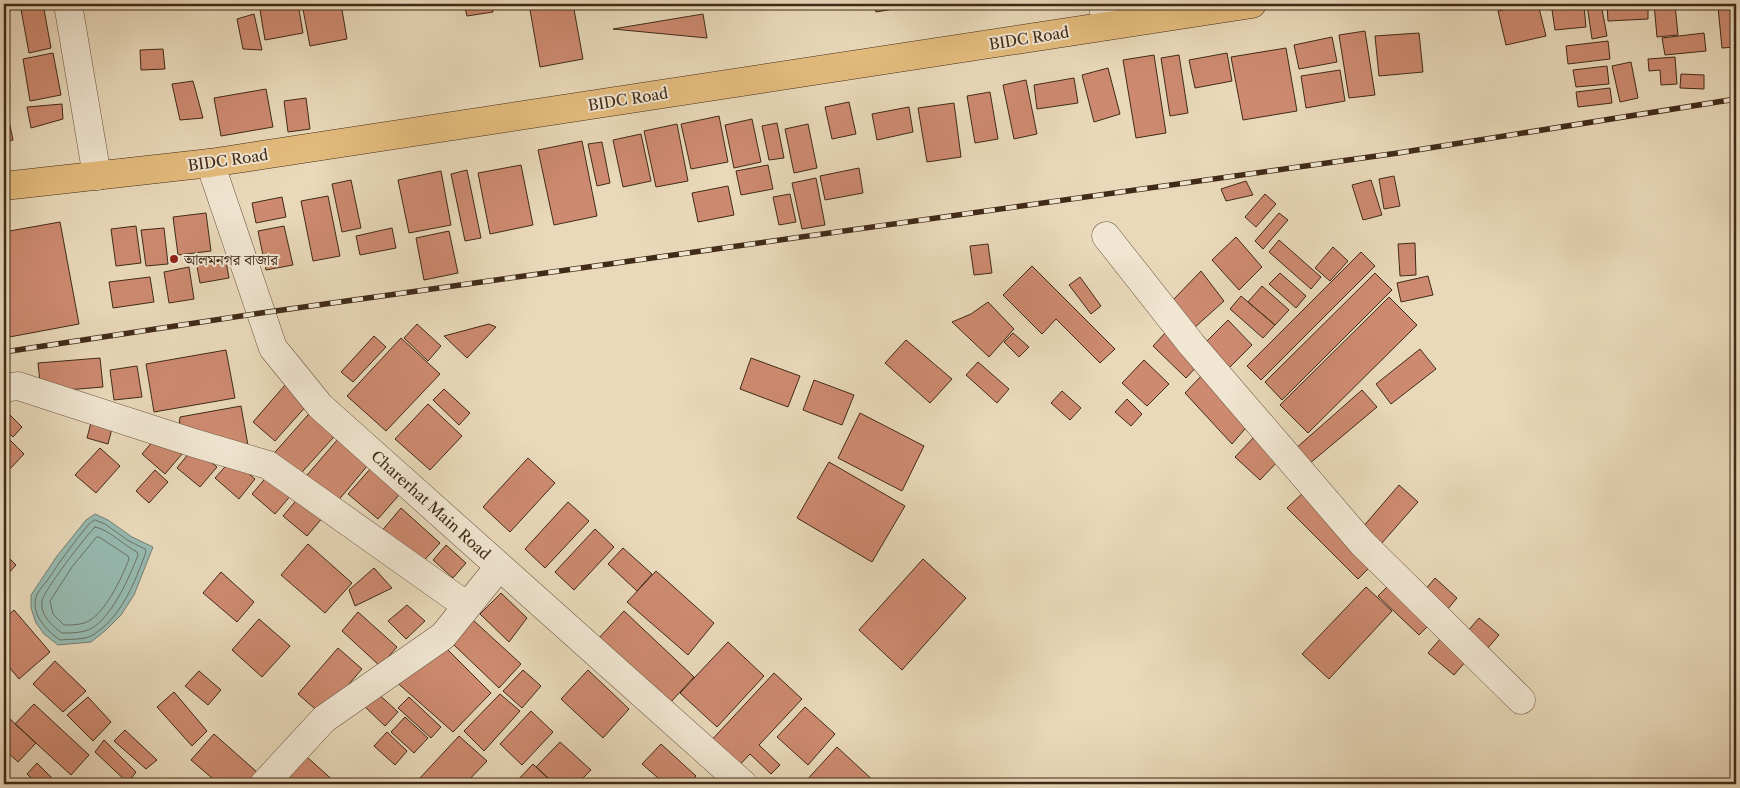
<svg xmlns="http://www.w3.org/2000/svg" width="1740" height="788" font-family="'Libre Caslon Text','Noto Serif Bengali',serif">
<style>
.water{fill:#97bab1;stroke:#758074}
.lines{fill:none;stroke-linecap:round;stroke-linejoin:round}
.shore{stroke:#6c7264;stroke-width:1}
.building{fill:#cd8a70;stroke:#412a18}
.minor-casing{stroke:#6b5640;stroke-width:29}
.major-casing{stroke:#412a18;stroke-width:29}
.minor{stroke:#f1e6d2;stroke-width:28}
.major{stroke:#e4bc7d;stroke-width:28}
.rail-casing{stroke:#412a18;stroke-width:5.5}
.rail{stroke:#f1e6d2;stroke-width:4;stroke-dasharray:11;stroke-linecap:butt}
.poi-dot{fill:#8f2418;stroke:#f1e6d2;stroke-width:2}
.labels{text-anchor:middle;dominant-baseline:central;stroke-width:4;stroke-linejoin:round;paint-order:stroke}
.street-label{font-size:15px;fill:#412a18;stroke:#f1e6d2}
.poi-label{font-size:15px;fill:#412a18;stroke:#f1e6d2;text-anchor:start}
</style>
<rect width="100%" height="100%" fill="#e9d9ba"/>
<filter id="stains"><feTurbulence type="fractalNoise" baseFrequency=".004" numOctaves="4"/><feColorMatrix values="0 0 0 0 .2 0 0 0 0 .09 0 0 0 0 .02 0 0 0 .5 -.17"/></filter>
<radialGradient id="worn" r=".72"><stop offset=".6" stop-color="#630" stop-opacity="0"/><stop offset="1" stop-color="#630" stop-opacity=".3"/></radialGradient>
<path class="water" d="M95,514L108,520L132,537L153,547L134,595L121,615L106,630L91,642L58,645L44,634L36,623L31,608V595L57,556L86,520Z"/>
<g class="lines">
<path class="shore" d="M95,520L105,524L129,541L145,549L146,552C135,582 121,619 91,636C83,640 69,639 60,640C47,631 31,615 36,597C37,592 43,586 47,581C60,561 74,542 89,524Z
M95,527C108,529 125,546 137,552L138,555C130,576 109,625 85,631C78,633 69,633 62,633C52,626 40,615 42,601C44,590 85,537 95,527Z
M97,537H99L128,556L129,559C122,577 104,617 84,623C78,625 69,625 64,625L53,614L50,601L72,567Z"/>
</g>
<path class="building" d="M20,4H43L51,48L29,53Z
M259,4H298L303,33L265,40Z
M302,4H341L347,39L310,46Z
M464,4H492L493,12L467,16Z
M529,4H573L583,59L540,67Z
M874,4H923L876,12Z
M1527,4H1538L1546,36L1506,45L1498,11Z
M1601,4L1607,36L1592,39L1587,5Z
M1607,4H1648V19L1608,21Z
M1654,4H1675L1678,35L1657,37Z
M1736,5V47L1722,48L1718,7Z
M1584,6L1586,27L1555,30L1552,10Z
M254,14L262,50L243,49L237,19Z
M703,14L707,38L613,29Z
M1365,31L1375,95L1349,98L1339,35Z
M1419,33L1423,72L1379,76L1375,36Z
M1704,33L1706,51L1665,55L1662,38Z
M1332,37L1337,62L1299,69L1294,45Z
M1608,41L1610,59L1568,64L1566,46Z
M1286,48L1297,111L1243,120L1231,57Z
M163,49L165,69L141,70L140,50Z
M53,53L61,95L30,101L23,59Z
M1227,53L1232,81L1195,88L1189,60Z
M1154,55L1166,133L1136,138L1123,60Z
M1179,55L1188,113L1170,116L1161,58Z
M1675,57L1677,84L1661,85L1660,70L1649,71L1648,59Z
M4,60L10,88L4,89Z
M1631,62L1638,98L1620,102L1612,66Z
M1607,66L1609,84L1576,87L1573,70Z
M1108,68L1120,114L1094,122L1082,75Z
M1340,70L1345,101L1306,108L1301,76Z
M1681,74L1704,75V89L1680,88Z
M1074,78L1078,103L1037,109L1034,85Z
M1026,80L1037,134L1014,139L1003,85Z
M193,81L203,118L180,120L172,84Z
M1610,88L1612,103L1578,107L1576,92Z
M266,89L273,127L221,136L214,98Z
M990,92L998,139L975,143L967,96Z
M4,97L13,140L4,142Z
M306,98L310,129L288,132L284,101Z
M849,102L856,134L832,139L825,107Z
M954,103L961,157L927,162L918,108Z
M62,104L63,119L31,128L27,107Z
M909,107L913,132L877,140L872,114Z
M719,116L728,162L691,169L681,124Z
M752,119L761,162L734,168L725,125Z
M777,123L784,158L769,160L762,126Z
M677,124L688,181L656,187L644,131Z
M808,124L817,168L794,173L785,129Z
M641,134L651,181L623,187L613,140Z
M582,141L597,216L554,225L538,150Z
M602,142L610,183L597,186L588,144Z
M521,165L533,225L490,234L478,173Z
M768,165L773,189L741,195L736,171Z
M859,168L863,193L825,200L820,176Z
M467,170L481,238L465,241L451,174Z
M441,171L451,225L409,233L398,180Z
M1394,176L1400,206L1384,209L1379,179Z
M816,178L825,225L802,229L792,183Z
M351,180L361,228L342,232L332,184Z
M1371,180L1382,215L1363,220L1352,185Z
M1246,181L1253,195L1226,201L1221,189Z
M728,186L734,215L698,222L692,193Z
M790,194L796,222L779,225L773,197Z
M1265,194L1276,204L1256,227L1245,217Z
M328,196L340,256L313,261L301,201Z
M282,197L286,217L256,223L252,203Z
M206,213L211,251L178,255L173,217Z
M1279,213L1288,220L1263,249L1255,241Z
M60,222L79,324L4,338V232Z
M136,226L141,263L116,266L111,229Z
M284,226L293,265L266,270L258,231Z
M164,228L168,264L146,266L141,230Z
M392,228L396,248L360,255L356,236Z
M449,231L458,273L424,280L416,238Z
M1236,237L1262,267L1239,290L1212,260Z
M1279,240L1321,277L1311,289L1269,252Z
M1415,243L1416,275L1400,276L1398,244Z
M988,244L992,273L974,275L970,246Z
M1333,247L1348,261L1330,281L1315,268Z
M1361,252L1375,266L1261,380L1247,366Z
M225,256L229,278L200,283L196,261Z
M1032,266L1115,349L1100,363L1056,319L1042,334L1003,295Z
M189,267L194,299L169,303L164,272Z
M1201,271L1224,301L1194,328L1172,301Z
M1280,273L1306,296L1296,308L1269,284Z
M1375,273L1392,290L1282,400L1265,382Z
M1428,276L1433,295L1401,302L1397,283Z
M150,277L154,302L113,308L109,282Z
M1080,277L1101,306L1091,314L1069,285Z
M1262,286L1289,310L1275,325L1248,302Z
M1241,296L1275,325L1263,338L1230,309Z
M1389,297L1417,325L1308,433L1280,405Z
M988,302L1014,329L989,357L952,322L971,314Z
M1228,320L1252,345L1226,371L1202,346Z
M417,324L441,346L428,361L404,338Z
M489,324L496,327L467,358L444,336Z
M1167,331L1200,363L1186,378L1153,346Z
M1013,333L1029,347L1019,357L1004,342Z
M374,336L386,347L353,382L341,372Z
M401,338L440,374L386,431L347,396Z
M906,340L952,379L930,403L885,363Z
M1420,349L1436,369L1391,404L1376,384Z
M226,350L235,398L154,412L146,364Z
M100,358L103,387L41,392L38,363Z
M751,358L800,376L788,407L740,389Z
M1144,360L1169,384L1147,406L1122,383Z
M978,362L1009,389L997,403L966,375Z
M137,366L142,397L114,400L110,370Z
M1204,373L1250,423L1232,444L1185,393Z
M814,380L854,395L842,425L803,410Z
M286,384L308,404L275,441L253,422Z
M444,389L470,413L459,425L433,400Z
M1362,390L1377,407L1309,464L1295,449Z
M1062,391L1081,408L1070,420L1051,403Z
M1127,399L1142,414L1131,426L1115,412Z
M96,404L117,409L108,444L87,438Z
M428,404L462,436L430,470L395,439Z
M241,406L249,451L179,427L180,417Z
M315,407L341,429L294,481L269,459Z
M4,409L22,427L13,437L4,428Z
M860,413L924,446L902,491L838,458Z
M4,434L24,454L8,471L4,467Z
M159,434L182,454L165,474L142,454Z
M1255,436L1279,460L1260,480L1235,457Z
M338,439L368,465L332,508L302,481Z
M100,448L120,466L96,493L75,475Z
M193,448L217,467L200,487L177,468Z
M528,458L555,483L510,532L483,507Z
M232,459L255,479L239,499L215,478Z
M829,462L905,506L872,562L797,518Z
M370,469L399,495L378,519L348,494Z
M155,470L168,482L149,503L136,491Z
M269,474L292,494L275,514L252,494Z
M1399,485L1418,502L1381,544L1362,528Z
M1304,492L1374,563L1358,579L1287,508Z
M300,496L324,516L307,536L283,516Z
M568,502L589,521L545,568L525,549Z
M401,508L440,543L419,566L380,533Z
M595,529L614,547L574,590L555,572Z
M308,544L352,583L325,613L281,575Z
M446,545L466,563L453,578L433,560Z
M623,548L652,574L637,591L608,564Z
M4,553L16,565L4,578Z
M923,559L966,598L902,670L859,630Z
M374,568L392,588L355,606L349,590Z
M656,571L714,623L688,655L627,602Z
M221,572L254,602L237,622L203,593Z
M1435,578L1457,598L1441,617L1419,597Z
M1388,586L1429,625L1419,635L1378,596Z
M1366,587L1392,611L1329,679L1302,654Z
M501,593L527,618L509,642L480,614Z
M407,605L425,621L406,639L388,621Z
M14,610L50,652L19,679L4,661V619Z
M624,611L694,677L668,705L597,640Z
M358,612L397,647L380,666L342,631Z
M1479,618L1499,635L1481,656L1461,639Z
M259,619L290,646L262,677L232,650Z
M473,620L521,664L499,688L453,644Z
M1440,639L1466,661L1454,675L1428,653Z
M728,642L764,676L717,727L680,693Z
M443,645L491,693L453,732L393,679Z
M338,648L362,669L322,715L298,694Z
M55,661L86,691L63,712L33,684Z
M523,670L541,686L522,708L503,691Z
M588,670L629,709L603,738L561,699Z
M199,671L221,690L208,705L185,686Z
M774,673L802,699L759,745L780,765L771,774L750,754L734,771L707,745Z
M375,691L398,712L385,726L362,704Z
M174,692L207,731L192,746L157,707Z
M500,694L520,711L484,751L464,731Z
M88,697L111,722L93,741L67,715Z
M409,697L441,727L431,738L398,708Z
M34,704L89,755L71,775L15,724Z
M805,707L835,734L808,765L777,737Z
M531,711L553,732L522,765L500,744Z
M405,717L428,738L414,753L391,732Z
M10,719L36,743L18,762L4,749V725Z
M125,730L157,760L146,769L114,741Z
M387,732L407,751L395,765L374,746Z
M214,734L258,773L249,784H219L191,760Z
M459,736L487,761L465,784H427L420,778Z
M104,740L136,772L128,783L95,752Z
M560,742L591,770L577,784H555L536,767Z
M661,744L696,776L689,784H665L642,764Z
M837,747L877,784H806L804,783Z
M307,757L337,784H281Z
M37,763L53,779L49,784H38L27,774Z
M533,764L554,784H514Z"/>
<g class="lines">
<g class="minor-casing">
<path id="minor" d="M68,4L97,176
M1103,4L1106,26
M210,163L273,348L320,406L743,784
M1106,236L1192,345L1362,543L1521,700
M4,388L18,386L194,443L268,465L467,606
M264,784L324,719L443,636L499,567"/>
</g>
<g class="major-casing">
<path id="major" d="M4,186L210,163L1252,4"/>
</g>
<use href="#minor" class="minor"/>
<use href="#major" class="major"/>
<g class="rail-casing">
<path id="rail" d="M4,352L261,313L1398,153L1736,99"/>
</g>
<use href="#rail" class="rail"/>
</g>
<circle class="poi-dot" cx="174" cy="259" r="5"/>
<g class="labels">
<g class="street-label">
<text transform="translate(1029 38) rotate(-9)">BIDC Road</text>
<text transform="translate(628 99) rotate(-9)">BIDC Road</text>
<text transform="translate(228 160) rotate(-8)">BIDC Road</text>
<text transform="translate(431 505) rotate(42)">Charerhat Main Road</text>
</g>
<g class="poi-label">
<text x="184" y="259">আলমনগর বাজার</text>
</g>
</g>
<rect width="1740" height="788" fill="none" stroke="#e9d9ba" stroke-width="20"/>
<rect x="5" y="5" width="1730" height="778" fill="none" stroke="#412a18" stroke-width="2.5"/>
<rect x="10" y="10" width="1720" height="768" fill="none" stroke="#412a18"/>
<rect width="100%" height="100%" filter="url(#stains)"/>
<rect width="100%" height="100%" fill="url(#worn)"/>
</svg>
